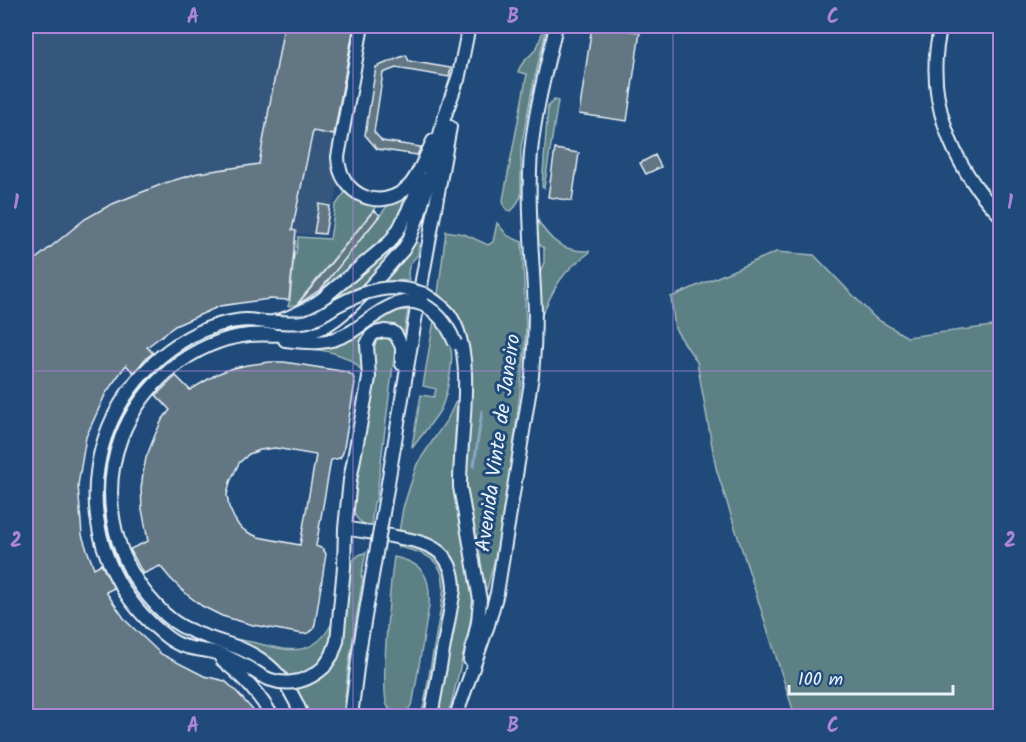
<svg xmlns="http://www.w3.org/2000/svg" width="1026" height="742" font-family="Kalam,sans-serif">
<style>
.built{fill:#34577d}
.green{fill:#5d8085;stroke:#a2b8be;stroke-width:1.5}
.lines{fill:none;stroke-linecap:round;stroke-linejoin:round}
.stream{stroke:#84a8c2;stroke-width:3}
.building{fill:#647684;stroke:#e8f1f8;stroke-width:1.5;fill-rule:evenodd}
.minor-casing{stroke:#e8f1f8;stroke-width:16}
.minor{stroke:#1f4a7a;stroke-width:12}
.minor-bridge-casing{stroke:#e8f1f8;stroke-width:16;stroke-linecap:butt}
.minor-bridge{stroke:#1f4a7a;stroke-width:12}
.grid{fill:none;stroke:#ac85d9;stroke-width:1.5;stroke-opacity:0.55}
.labels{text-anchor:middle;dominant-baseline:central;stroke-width:6;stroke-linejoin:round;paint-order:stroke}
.street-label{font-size:21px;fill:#e8f1f8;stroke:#1f4a7a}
.neatline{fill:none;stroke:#ac85d9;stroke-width:2}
.grid-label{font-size:20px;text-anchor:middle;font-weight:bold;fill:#ac85d9}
</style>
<rect width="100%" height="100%" fill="#1f4a7a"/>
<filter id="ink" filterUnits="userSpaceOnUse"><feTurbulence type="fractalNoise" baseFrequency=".0167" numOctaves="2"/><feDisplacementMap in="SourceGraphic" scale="12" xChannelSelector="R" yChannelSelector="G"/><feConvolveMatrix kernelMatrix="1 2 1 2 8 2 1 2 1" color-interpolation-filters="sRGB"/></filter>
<g filter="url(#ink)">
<path class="built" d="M26,26H355L336,135L333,167L338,183L336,198L332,205L327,236L296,234L289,300L269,299L220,306L175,326L139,352L126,365L106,393L86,437L78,485L82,535L87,550L99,580L126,621L161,654L236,691L257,716H26Z"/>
<path class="green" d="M543,26H547L532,90L521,147V196L515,207L511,211L507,210L504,206L503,200L527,74L518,72C520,62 530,57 536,49C540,42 542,34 543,26Z
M554,100L558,101L544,188L542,187L548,106Z
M346,191L356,198L379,203L296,305L288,306L290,300L294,255L296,254L298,237L330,239L335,206Z
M404,201L392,228L383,239L326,289L323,286L389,204Z
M537,219C550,241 563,252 589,251V253C559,274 555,287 540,319L539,276L544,262V248L537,243Z
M497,223L508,236L522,242L526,325L525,350L512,459L501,534L487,589L483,586L466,496L468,353C464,327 459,311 438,294L446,231L464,234L488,245L493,242Z
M416,240L419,244L418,255C411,261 406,270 409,280L380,282Z
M397,243L399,246L361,286L334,299Z
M776,252L814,255L875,318L907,337L1000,325V716H795L716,468L697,362L675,329L671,297Z
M408,309L404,334L368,331C356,343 364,357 362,372C349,350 312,349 289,346L362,331L391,313Z
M434,320C455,342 454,357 448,385C446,395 444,404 439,412C431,424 422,435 413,447L412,446L421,395L434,397L436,389L423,386Z
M385,337L393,342L395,349L376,501L374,502L371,527C360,523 356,519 352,509L374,381V361L372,347L377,339Z
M456,401H457L453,477L473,598V608L466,643L451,705L446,716H434L453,566L399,532L403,508L417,464L448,418Z
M399,542C431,549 451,558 447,595L426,716H420L424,705L443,595C447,560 427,553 398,547Z
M366,552L361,577H363L348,670L343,716H309C299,692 285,667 262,653C252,647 241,644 232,639C269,641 307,669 331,625H334L343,638L351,562L359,555Z
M394,557C424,563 431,577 429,606L413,701L409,709C402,713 393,715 388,707C379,694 391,578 394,557Z"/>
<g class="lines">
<path class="stream" d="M474,466L482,411"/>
</g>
<path class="building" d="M284,26H354L334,135L313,131L292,230L296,231L289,300L269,299L220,306L175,326L147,347L153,353L145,359L134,373L126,365L106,393L86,437L78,485L82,535L87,550L94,568L101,564L114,588L106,592L126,621L161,654L204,676L225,681L236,691L259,717H26V267L85,219L110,205L165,183L198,173L259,164Z
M592,26L640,32L627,121L579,114Z
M406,55L409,61L451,68L449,77L396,68L383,73L374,132L382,141L421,147L417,155L377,149L365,135L376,67Z
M555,149L579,153L572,201L548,197Z
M655,155L661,167L646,174L640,163Z
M319,204L330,206L325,234L314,233Z
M374,210L380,215L321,289L297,305Z
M270,362H284L347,372L353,376L355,383L343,453L340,458L331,460L316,546L323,549L326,554L315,624L313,630L308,633L303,634L253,625L222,616L202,606L185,593L170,578L160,566L143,574L130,549L148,541L142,509L141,489L143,473L146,458L155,435L162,420L170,410L156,395L176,376L190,390L217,374L230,369L247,365ZM275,448L316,455L300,545L258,537L247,532L239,526L234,518L229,507L227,495L230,482L239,463L249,454L260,450Z"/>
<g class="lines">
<g class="minor-casing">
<path id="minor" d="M362,26L338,157C339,195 381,214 409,186C418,177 427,153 433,141
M941,26C923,95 951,165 1000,215
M458,80L469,26
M424,294C433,300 442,305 449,314C478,354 459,438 460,487L480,600L478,622L470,660
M285,340C311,343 328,345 351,332
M383,513L418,302L450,127
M345,528C360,531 375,533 391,536C425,542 454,547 454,590L431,716
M222,660C243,676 259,694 272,716
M324,667L332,655L337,641L344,567L345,528L350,480L369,378L367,344L371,336L375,333L384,331L393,332L396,335L402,347V364
M254,671C240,663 224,654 208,651C188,648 178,647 162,633C63,551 77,401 189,337C206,328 226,321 246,320C255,320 264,323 273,322C287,320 311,307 322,299L390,242L400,227L423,180
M302,716C287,678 268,657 228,644C212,639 196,634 181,626C168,619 157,607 148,596C112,552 101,491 121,438C141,385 192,341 249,335C274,333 296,339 321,328C349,315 381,274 403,250L409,240L419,214L430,177L444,118L459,75
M351,716L359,652L372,576
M456,716L488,625L497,593L532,376C534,355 535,334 535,312C533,259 527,205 531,152C535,110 547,66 556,26"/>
</g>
<use href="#minor" class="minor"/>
<g class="minor-bridge-casing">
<path id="minor-bridge" d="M275,322C286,322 297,324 308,321C318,318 327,312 336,306C366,290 391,282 424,294
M351,332C365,323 384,307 399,303C427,296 446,320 455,343
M372,576L383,513
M254,671C277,688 303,686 324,667"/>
</g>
<use href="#minor-bridge" class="minor-bridge"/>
</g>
</g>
<path class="grid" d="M353,26V716M673,26V716M26,371H1000"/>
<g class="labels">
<g class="street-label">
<text transform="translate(499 443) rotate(-82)">Avenida Vinte de Janeiro</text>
</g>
</g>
<rect width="1026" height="742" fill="none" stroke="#1f4a7a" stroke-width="66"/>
<path d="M789 685v9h164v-9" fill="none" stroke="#e8f1f8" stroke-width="3"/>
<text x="798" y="685" font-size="18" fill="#e8f1f8" stroke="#1f4a7a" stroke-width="4.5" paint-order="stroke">100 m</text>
<rect x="33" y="33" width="960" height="676" class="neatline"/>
<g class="grid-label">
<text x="193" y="23">A</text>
<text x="513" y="23">B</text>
<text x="833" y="23">C</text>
<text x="16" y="209">1</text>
<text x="1010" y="209">1</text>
<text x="16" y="547">2</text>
<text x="1010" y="547">2</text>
<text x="193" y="732">A</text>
<text x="513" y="732">B</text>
<text x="833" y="732">C</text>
</g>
</svg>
